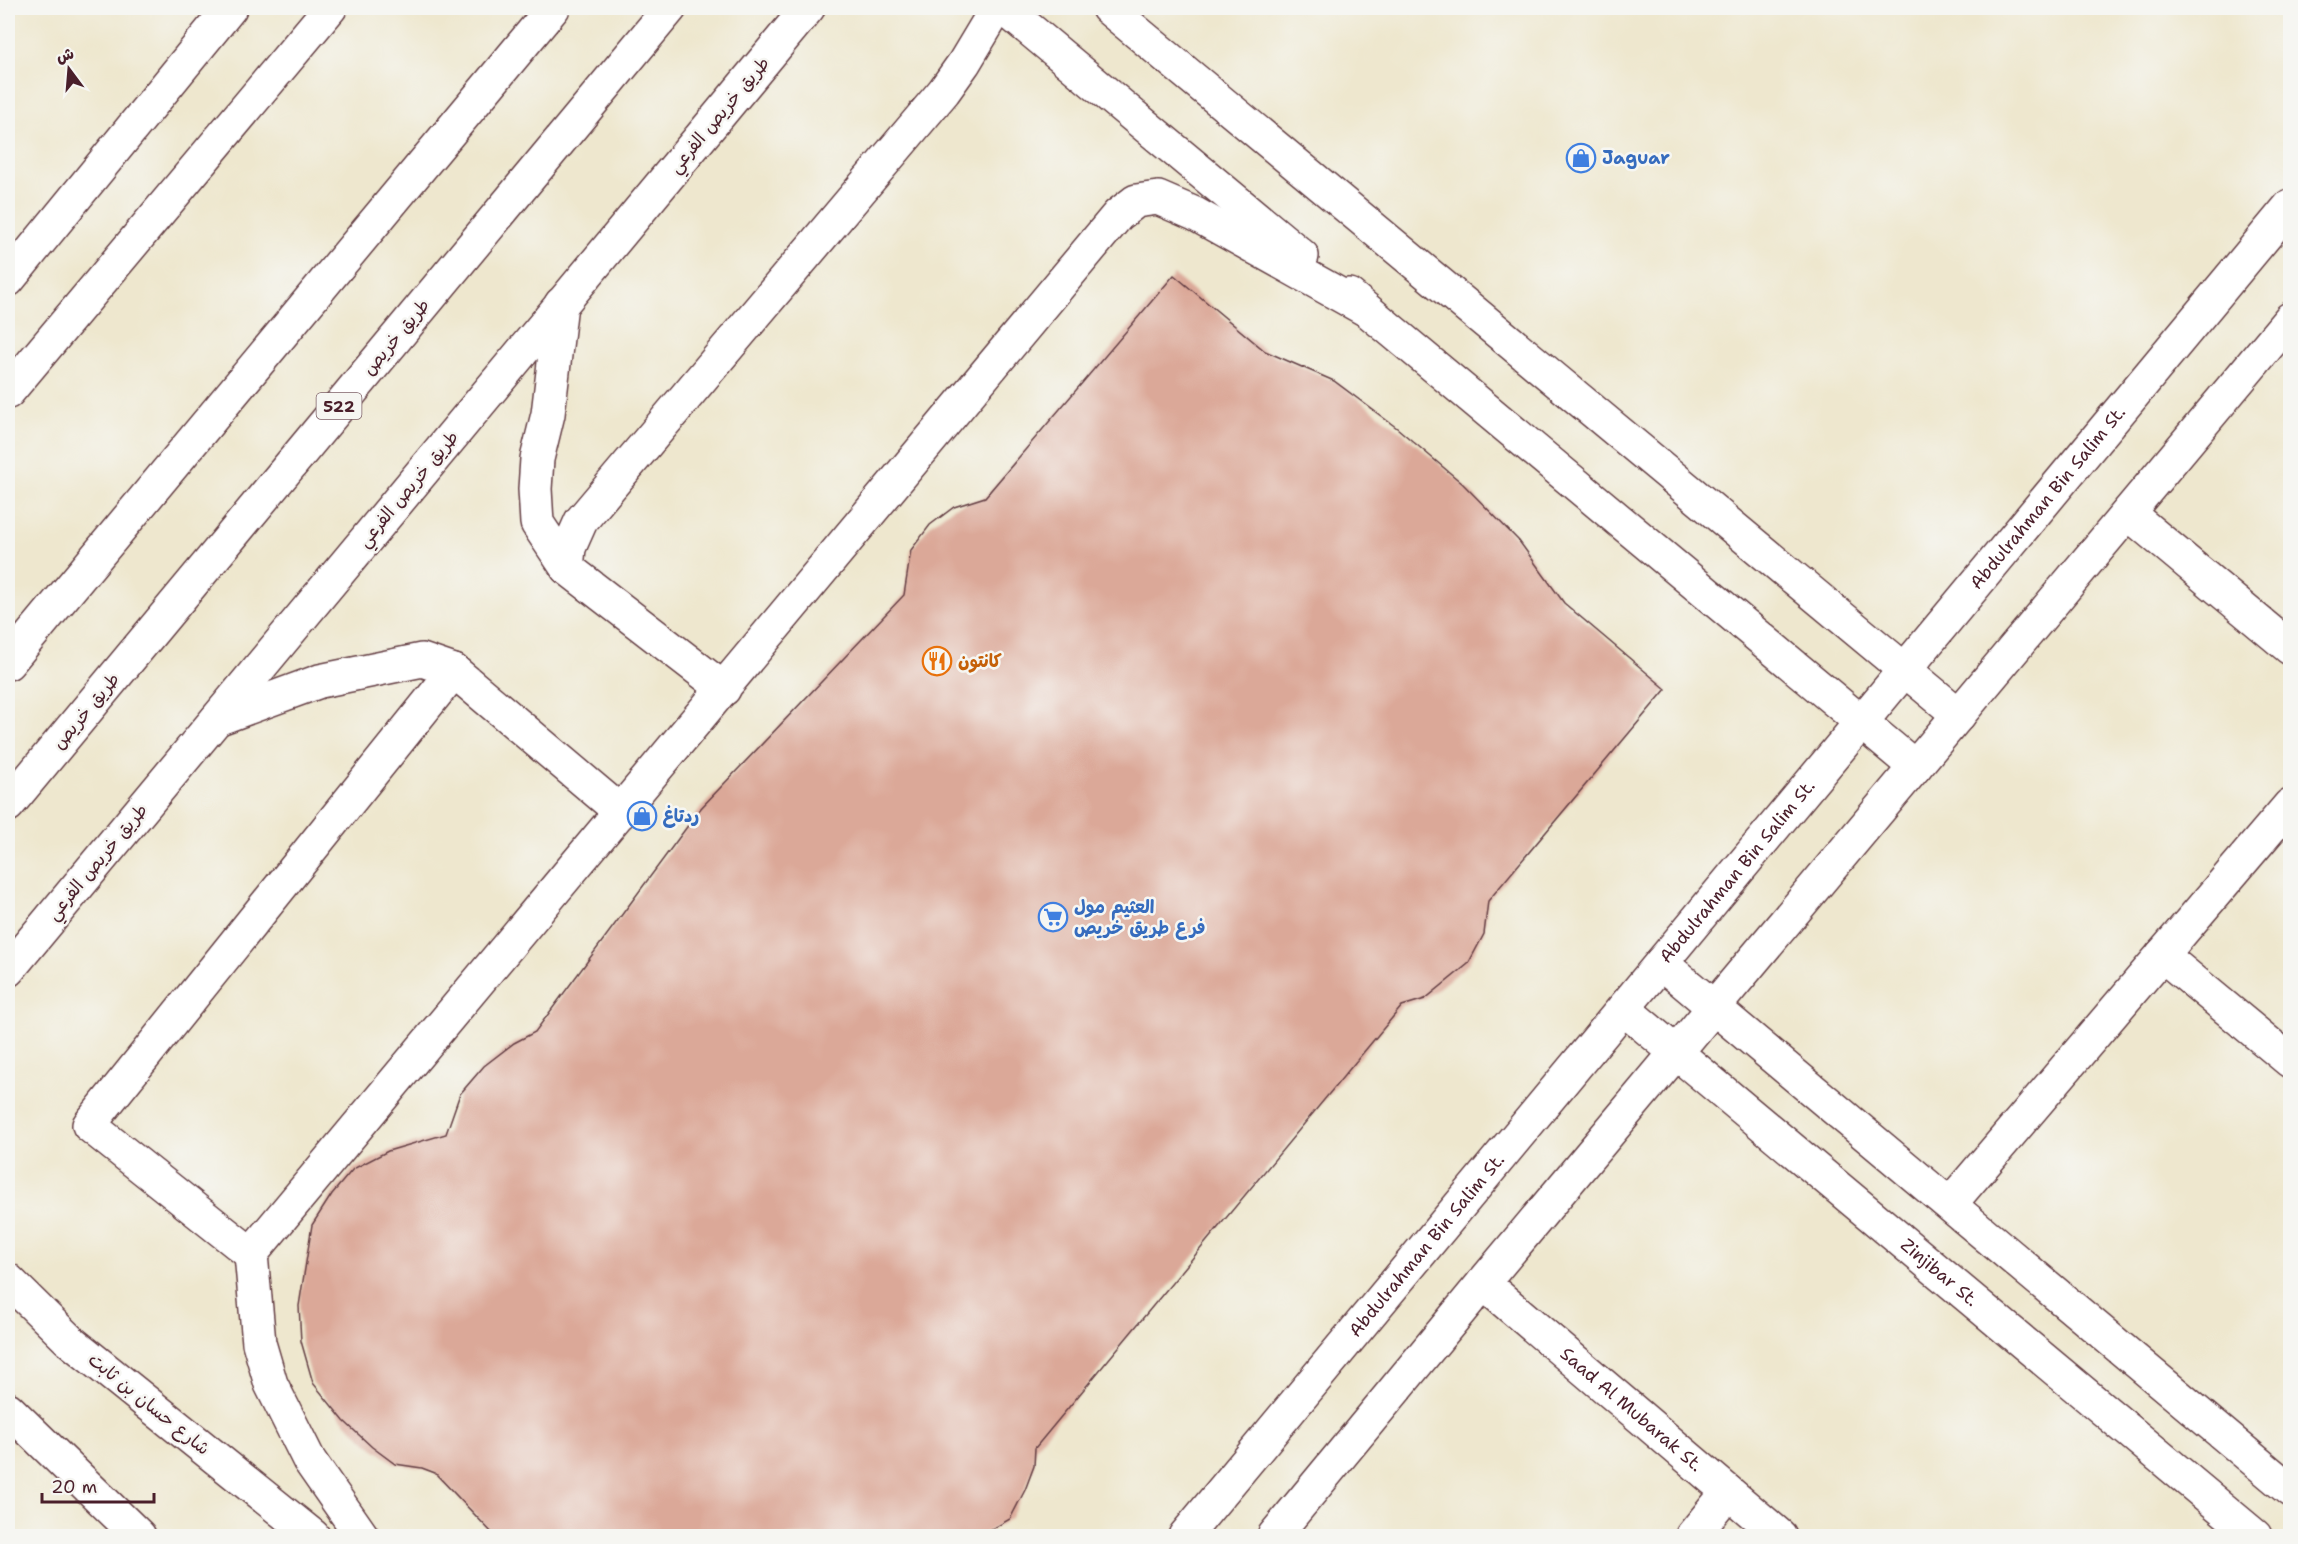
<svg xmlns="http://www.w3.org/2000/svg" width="2298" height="1544" font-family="'Shantell Sans','Playpen Sans Arabic',sans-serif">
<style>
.building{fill:#dba898}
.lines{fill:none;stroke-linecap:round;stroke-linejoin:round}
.minor-casing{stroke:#633d43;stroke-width:36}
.major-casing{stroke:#633d43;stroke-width:36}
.highway-casing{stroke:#633d43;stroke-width:36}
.minor{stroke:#fff;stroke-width:33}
.major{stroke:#fff;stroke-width:33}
.highway{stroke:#fff;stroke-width:33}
.labels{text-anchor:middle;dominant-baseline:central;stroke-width:5;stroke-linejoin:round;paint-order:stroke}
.shield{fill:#f6f6f2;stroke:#7e6067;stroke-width:1.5}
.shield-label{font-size:16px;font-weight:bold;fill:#4a1f2b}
.street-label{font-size:18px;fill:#4a1f2b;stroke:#f6f6f2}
.shop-label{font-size:18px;font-weight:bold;fill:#366cbe;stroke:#f6f6f2;text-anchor:start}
.food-label{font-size:18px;font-weight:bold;fill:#c56008;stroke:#f6f6f2;text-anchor:start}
</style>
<rect width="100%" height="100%" fill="#f6f6f2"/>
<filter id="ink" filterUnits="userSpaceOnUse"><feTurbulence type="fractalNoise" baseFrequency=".0167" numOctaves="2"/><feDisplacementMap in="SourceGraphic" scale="12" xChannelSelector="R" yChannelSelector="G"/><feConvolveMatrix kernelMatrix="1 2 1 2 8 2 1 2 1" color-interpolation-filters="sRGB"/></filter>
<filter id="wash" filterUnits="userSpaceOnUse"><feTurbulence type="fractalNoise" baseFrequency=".008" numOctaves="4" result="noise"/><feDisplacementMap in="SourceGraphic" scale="24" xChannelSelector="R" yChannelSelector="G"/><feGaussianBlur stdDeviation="1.35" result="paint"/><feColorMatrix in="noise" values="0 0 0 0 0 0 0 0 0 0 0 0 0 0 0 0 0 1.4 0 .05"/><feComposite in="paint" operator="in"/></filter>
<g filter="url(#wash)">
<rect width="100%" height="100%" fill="#eee7ce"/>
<g id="blocks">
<path class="building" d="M1174,275L1265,351L1334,381L1397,428L1463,484L1519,541L1564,603L1666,689L1488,901L1484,934L1468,964L1425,999L1402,1006L1035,1448L1034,1466L1025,1490L1010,1519L980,1536H495L435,1473L422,1468L395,1464L372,1447L344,1421L313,1383L301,1341L299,1306L312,1225L332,1194L353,1169L388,1151L446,1134L460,1094L484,1066L514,1043L535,1032L701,808L904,595L911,550L930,525L954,507L985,497Z"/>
</g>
</g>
<g filter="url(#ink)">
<use href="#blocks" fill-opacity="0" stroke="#633d43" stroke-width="1.5"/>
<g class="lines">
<g class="minor-casing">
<g id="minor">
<path d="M1004,8L1302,256"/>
<path d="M1108,8L1959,715"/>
<path d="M8,280L230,8"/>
<path d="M1349,295L1915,767"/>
<path d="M561,304L548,414L537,459L535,489L537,523L567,568L724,689"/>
<path d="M2128,513L2290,648"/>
<path d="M567,568L569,548L581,521L944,91L964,63L997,8"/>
<path d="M217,719L320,681L422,660L454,671L621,812"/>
<path d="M2162,955L2290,1061"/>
<path d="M1661,963L2290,1490"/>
<path id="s1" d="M1624,1009L2255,1536"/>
<path d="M1950,1204L2290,805"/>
<path d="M251,1254L89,1125L454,671"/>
<path id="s2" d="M1483,1283L1780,1536"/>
<path d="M362,1536L309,1460L271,1384L259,1343L251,1254L1118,215L1136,201L1158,198L1195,214L1365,309"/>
<path id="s3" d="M1185,1536L2290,206"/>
<path d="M1274,1536L1483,1283L2290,319"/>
<path d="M1692,1536L1728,1492"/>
</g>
</g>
<g class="major-casing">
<path id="major" d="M8,392L330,8
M8,970L808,8
M8,1280L69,1340L313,1536
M8,1409L139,1536"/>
</g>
<g class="highway-casing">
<path id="highway" d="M8,663L553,8
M8,805L670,8"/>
</g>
<use href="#minor" class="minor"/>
<use href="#major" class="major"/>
<use href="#highway" class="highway"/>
</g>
</g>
<defs>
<g id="shop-ring" transform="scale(1.5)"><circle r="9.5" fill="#f6f6f2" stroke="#3f7fe0" stroke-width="1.5"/><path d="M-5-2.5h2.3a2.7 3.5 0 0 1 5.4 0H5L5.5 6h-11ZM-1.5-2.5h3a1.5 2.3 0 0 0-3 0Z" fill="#3f7fe0"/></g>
<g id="restaurant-ring" transform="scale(1.5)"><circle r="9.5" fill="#f6f6f2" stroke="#e8710a" stroke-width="1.5"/><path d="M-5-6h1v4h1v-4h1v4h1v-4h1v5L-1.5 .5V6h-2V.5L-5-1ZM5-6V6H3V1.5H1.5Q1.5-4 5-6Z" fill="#e8710a"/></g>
<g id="supermarket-ring" transform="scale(1.5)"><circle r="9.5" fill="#f6f6f2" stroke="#3f7fe0" stroke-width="1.5"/><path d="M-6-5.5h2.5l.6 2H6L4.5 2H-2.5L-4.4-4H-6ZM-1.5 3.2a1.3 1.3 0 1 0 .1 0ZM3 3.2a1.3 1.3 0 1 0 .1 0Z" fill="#3f7fe0"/></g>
</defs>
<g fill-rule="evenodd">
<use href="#shop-ring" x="1581" y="158"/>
<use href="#restaurant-ring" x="937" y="661"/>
<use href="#shop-ring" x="642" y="816"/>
<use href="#supermarket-ring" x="1053" y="917"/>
</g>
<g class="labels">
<rect class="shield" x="316.5" y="393" width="45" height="26" rx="4.5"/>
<g class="shield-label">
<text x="339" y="406">522</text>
</g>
<g class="street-label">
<text transform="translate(719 115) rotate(-50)">طريق خريص الفرعي</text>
<text transform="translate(396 337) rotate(-50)">طريق خريص</text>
<text transform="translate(408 489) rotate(-50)">طريق خريص الفرعي</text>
<text stroke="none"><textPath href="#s3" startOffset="1350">Abdulrahman Bin Salim St.</textPath></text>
<text transform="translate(86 711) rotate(-50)">طريق خريص</text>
<text transform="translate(97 862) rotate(-50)">طريق خريص الفرعي</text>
<text stroke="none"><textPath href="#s3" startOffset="864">Abdulrahman Bin Salim St.</textPath></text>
<text stroke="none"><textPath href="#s3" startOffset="378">Abdulrahman Bin Salim St.</textPath></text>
<text stroke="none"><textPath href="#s1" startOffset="411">Zinjibar St.</textPath></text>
<text transform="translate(149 1404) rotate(39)">شارع حسان بن ثابت</text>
<text stroke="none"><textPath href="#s2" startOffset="195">Saad Al Mubarak St.</textPath></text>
</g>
<g class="shop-label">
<text x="1602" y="158">Jaguar</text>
<text x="663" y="816">ردتاغ</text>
<text x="1074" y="907">العثيم مول<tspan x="1074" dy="21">فرع طريق خريص</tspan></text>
</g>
<g class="food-label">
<text x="958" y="661">كانتون</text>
</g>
</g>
<rect width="2298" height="1544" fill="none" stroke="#f6f6f2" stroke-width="30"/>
<g transform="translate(69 69) rotate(344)" stroke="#f6f6f2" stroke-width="4.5" paint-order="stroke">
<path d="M0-4.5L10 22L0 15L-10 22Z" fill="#4a1f2b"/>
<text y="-9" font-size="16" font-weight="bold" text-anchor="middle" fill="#4a1f2b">ش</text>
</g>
<path d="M42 1493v9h112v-9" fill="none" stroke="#4a1f2b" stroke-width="3"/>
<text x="51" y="1493" font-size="18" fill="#4a1f2b" stroke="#f6f6f2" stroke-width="4.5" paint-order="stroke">20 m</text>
</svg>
